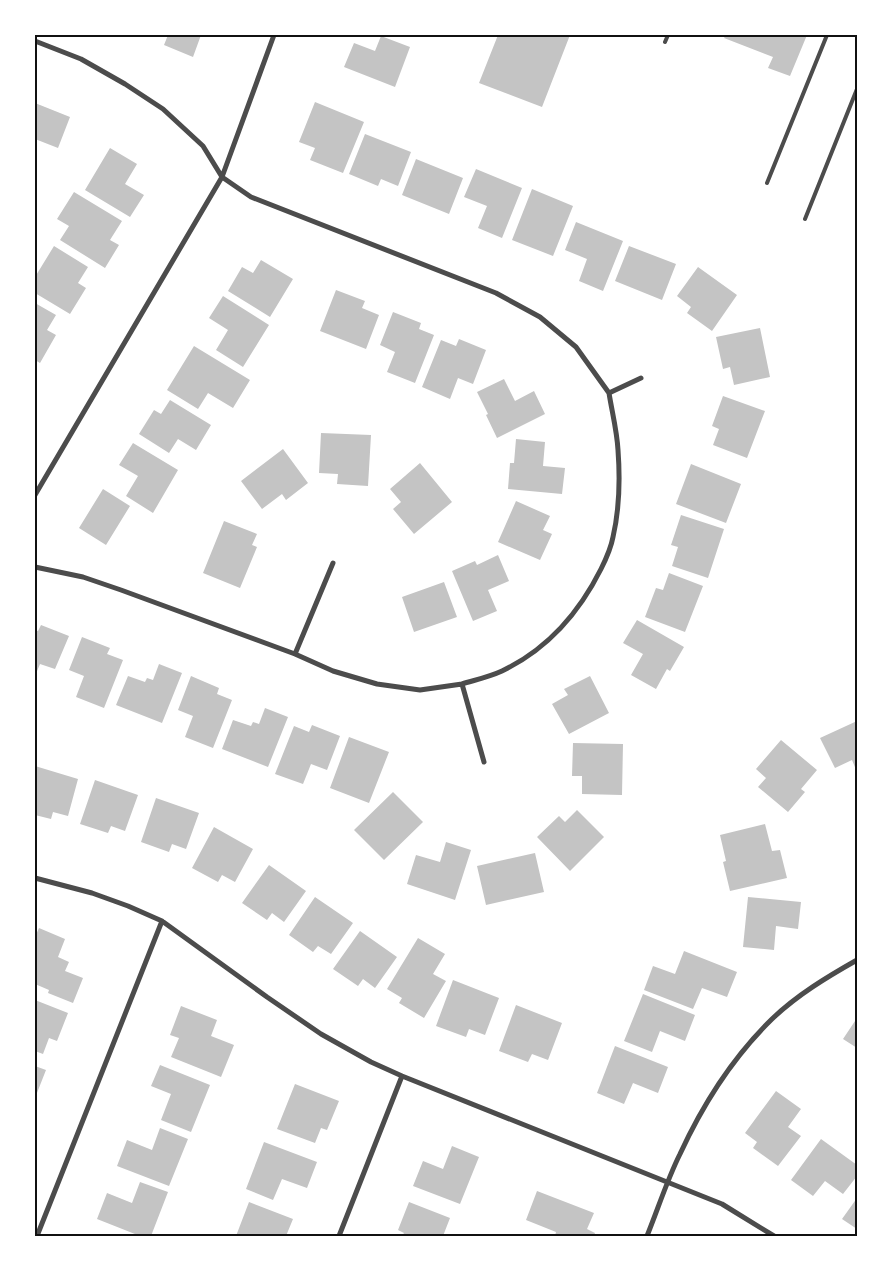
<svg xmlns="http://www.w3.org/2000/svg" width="892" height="1271" font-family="'Exo 2',sans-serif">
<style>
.building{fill:#c4c4c4}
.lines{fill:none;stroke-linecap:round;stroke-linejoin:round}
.service{stroke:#4c4c4c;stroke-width:4}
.minor{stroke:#4c4c4c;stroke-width:5}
.neatline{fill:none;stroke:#111;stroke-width:2}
</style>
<rect width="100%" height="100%" fill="#fff"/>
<path class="building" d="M168,35H201L193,57L164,45Z
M498,35H570L542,107L479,83Z
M726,35H807L790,76L768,68L773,57L724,38Z
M381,36L410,47L395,87L344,67L354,43L375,51Z
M315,102L364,122L343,173L310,160L315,148L299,142Z
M35,103L70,117L58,148L35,139Z
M365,134L411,152L398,186L381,179L378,186L349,174Z
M110,148L137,164L125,184L144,195L130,217L85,190Z
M416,159L463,178L449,214L402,195Z
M476,169L522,188L502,238L478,228L487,206L464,197Z
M532,189L573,206L553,256L512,240Z
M74,192L122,221L110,240L119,245L105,268L60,240L69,226L57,219Z
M576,222L623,241L603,291L579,281L587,259L565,250Z
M54,246L88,267L78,283L86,288L70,314L35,293V277Z
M629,246L676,264L662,300L615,281Z
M261,260L293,279L270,317L228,291L242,267L253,273Z
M698,267L737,295L712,331L687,313L691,307L677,296Z
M336,290L365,301L362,308L379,315L366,349L320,331Z
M223,296L269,325L243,367L216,350L228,330L209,318Z
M35,303L56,315L47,330L56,335L40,363L35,360Z
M393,312L421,323L419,329L434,335L415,383L387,372L395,352L380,345Z
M760,328L770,377L734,385L730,367L723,369L716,337Z
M459,339L486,350L473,384L458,378L450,399L422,387L441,340L456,346Z
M194,346L250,380L233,408L208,393L198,409L167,390Z
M504,379L515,401L534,391L545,414L497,438L486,415L488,414L477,392Z
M723,396L765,411L747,458L713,445L719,429L712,426Z
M170,400L211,425L196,450L178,439L169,453L139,434L154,410L161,414Z
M321,433L371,435L368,486L337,484L338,474L319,473Z
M516,439L545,442L543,466L565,468L562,494L508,489L510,463H514Z
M133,443L178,470L153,513L126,496L138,476L119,465Z
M283,449L308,483L286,500L282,494L262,509L241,481Z
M420,463L452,502L414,534L393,509L401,502L390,489Z
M691,464L741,484L726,523L676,504Z
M103,489L130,506L106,545L79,528Z
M516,501L550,516L543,530L552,534L540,560L498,542Z
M681,515L724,529L708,578L672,566L678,547L671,545Z
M224,521L257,534L252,545L257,547L240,588L203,573Z
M498,555L509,581L488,590L497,611L473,621L452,571L475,561L477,565Z
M669,573L703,586L685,632L645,617L656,588L663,590Z
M444,582L457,617L414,632L402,597Z
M637,620L684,647L670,671L667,669L656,689L631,675L643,654L623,643Z
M41,625L69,636L55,669L40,664L35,676V630L38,631Z
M82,637L110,648L107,654L123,660L104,708L76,697L84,676L69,670Z
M159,664L182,673L162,723L116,705L128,676L145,682L147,678L153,680Z
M191,676L219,688L217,694L232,700L213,748L185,737L193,716L178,710Z
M590,676L609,713L569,734L552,704L568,695L564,689Z
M265,708L288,717L268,767L222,749L233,720L251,726L253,722L259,724Z
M857,721V772L852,760L835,768L820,738Z
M312,725L340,736L327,770L311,764L303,784L275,774L294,726L309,732Z
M349,737L389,752L369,803L330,788Z
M781,740L817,770L801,789L805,792L788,812L758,787L766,778L756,769Z
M573,743L623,744L622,795L582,794V776H572Z
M35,766L78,779L68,816L53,812L51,819L35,815Z
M95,780L138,795L125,831L111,826L108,833L80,824Z
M393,792L423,822L384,860L354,830Z
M156,798L199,813L186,849L172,844L169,852L141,842Z
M577,810L604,837L570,871L537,837L559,816L565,822Z
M765,824L772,851L780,850L787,878L730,891L723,862L726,861L720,835Z
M214,827L253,849L235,882L222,875L218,882L192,868Z
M446,842L471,850L455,900L407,884L416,855L440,862Z
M535,853L544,892L486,905L477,866Z
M269,865L306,891L284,922L272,913L267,920L242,903Z
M315,897L353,923L331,954L318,946L313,952L289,935Z
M748,897L801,902L798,929L776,926L774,950L743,947Z
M39,928L65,939L58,957L69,962L65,971L83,978L73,1003L48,993L49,990L35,984V937Z
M360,931L397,957L375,988L363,979L358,986L333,969Z
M418,938L445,954L433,974L446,981L424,1018L399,1003L402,998L387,989Z
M684,951L737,972L727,997L702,988L693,1009L644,990L653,966L675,974Z
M453,980L499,998L485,1035L469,1029L466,1037L436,1026Z
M643,994L695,1015L685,1041L660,1031L652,1052L624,1041Z
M35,1000L68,1013L57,1041L49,1038L43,1054L35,1051Z
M516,1005L562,1023L548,1060L532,1054L528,1062L499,1051Z
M181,1006L217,1020L211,1036L234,1045L221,1077L171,1057L179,1038L170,1035Z
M857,1018V1048L843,1039Z
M615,1046L668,1067L658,1093L633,1083L624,1104L597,1093Z
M160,1065L210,1085L191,1132L161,1120L171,1094L151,1086Z
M35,1066L46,1070L35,1098Z
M295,1084L339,1101L327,1130L321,1128L315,1143L277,1129Z
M776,1091L801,1109L788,1127L801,1136L778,1166L753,1148L757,1142L745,1133Z
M160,1128L188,1139L169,1186L117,1166L127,1140L152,1150Z
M821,1139L857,1165V1176L843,1194L825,1181L813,1196L791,1180Z
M264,1142L317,1162L307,1188L282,1179L273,1200L246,1189Z
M452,1146L479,1157L460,1204L413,1186L423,1161L443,1169Z
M140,1182L168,1192L151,1236H140L97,1219L107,1193L132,1203Z
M537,1191L594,1213L587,1229L595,1233L594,1236H555L556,1232L526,1220Z
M857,1198V1229L842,1219Z
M249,1202L293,1219L286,1236H236Z
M409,1202L450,1218L443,1236H402L404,1233L398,1230Z"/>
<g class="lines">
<path class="service" d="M665,42L668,35
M767,183L827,35
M805,219L857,89"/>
<path class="minor" d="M35,41L81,59L125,84L163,109L203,146L222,177L251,197L496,293L540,317L576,347L609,393L641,378
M35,495L222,177L274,35
M35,567L83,577L121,590L295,654L333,671L377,684L420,690L462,684
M295,654L333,563
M484,762L462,684C475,680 489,677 502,671C546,650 579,613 601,569C606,559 611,548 613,537C619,511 620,477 618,450C617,431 612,412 609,393
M35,878L92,893L128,906L162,921L267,997L321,1034L371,1062L402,1076L722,1204L774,1236
M37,1236L162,921
M339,1236L402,1076
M647,1236C658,1209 667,1180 680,1154C703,1104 733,1057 772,1019C797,995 827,977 857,960"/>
</g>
<rect width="892" height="1271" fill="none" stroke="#ffffff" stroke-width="72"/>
<rect x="36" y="36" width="820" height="1199" class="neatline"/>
</svg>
